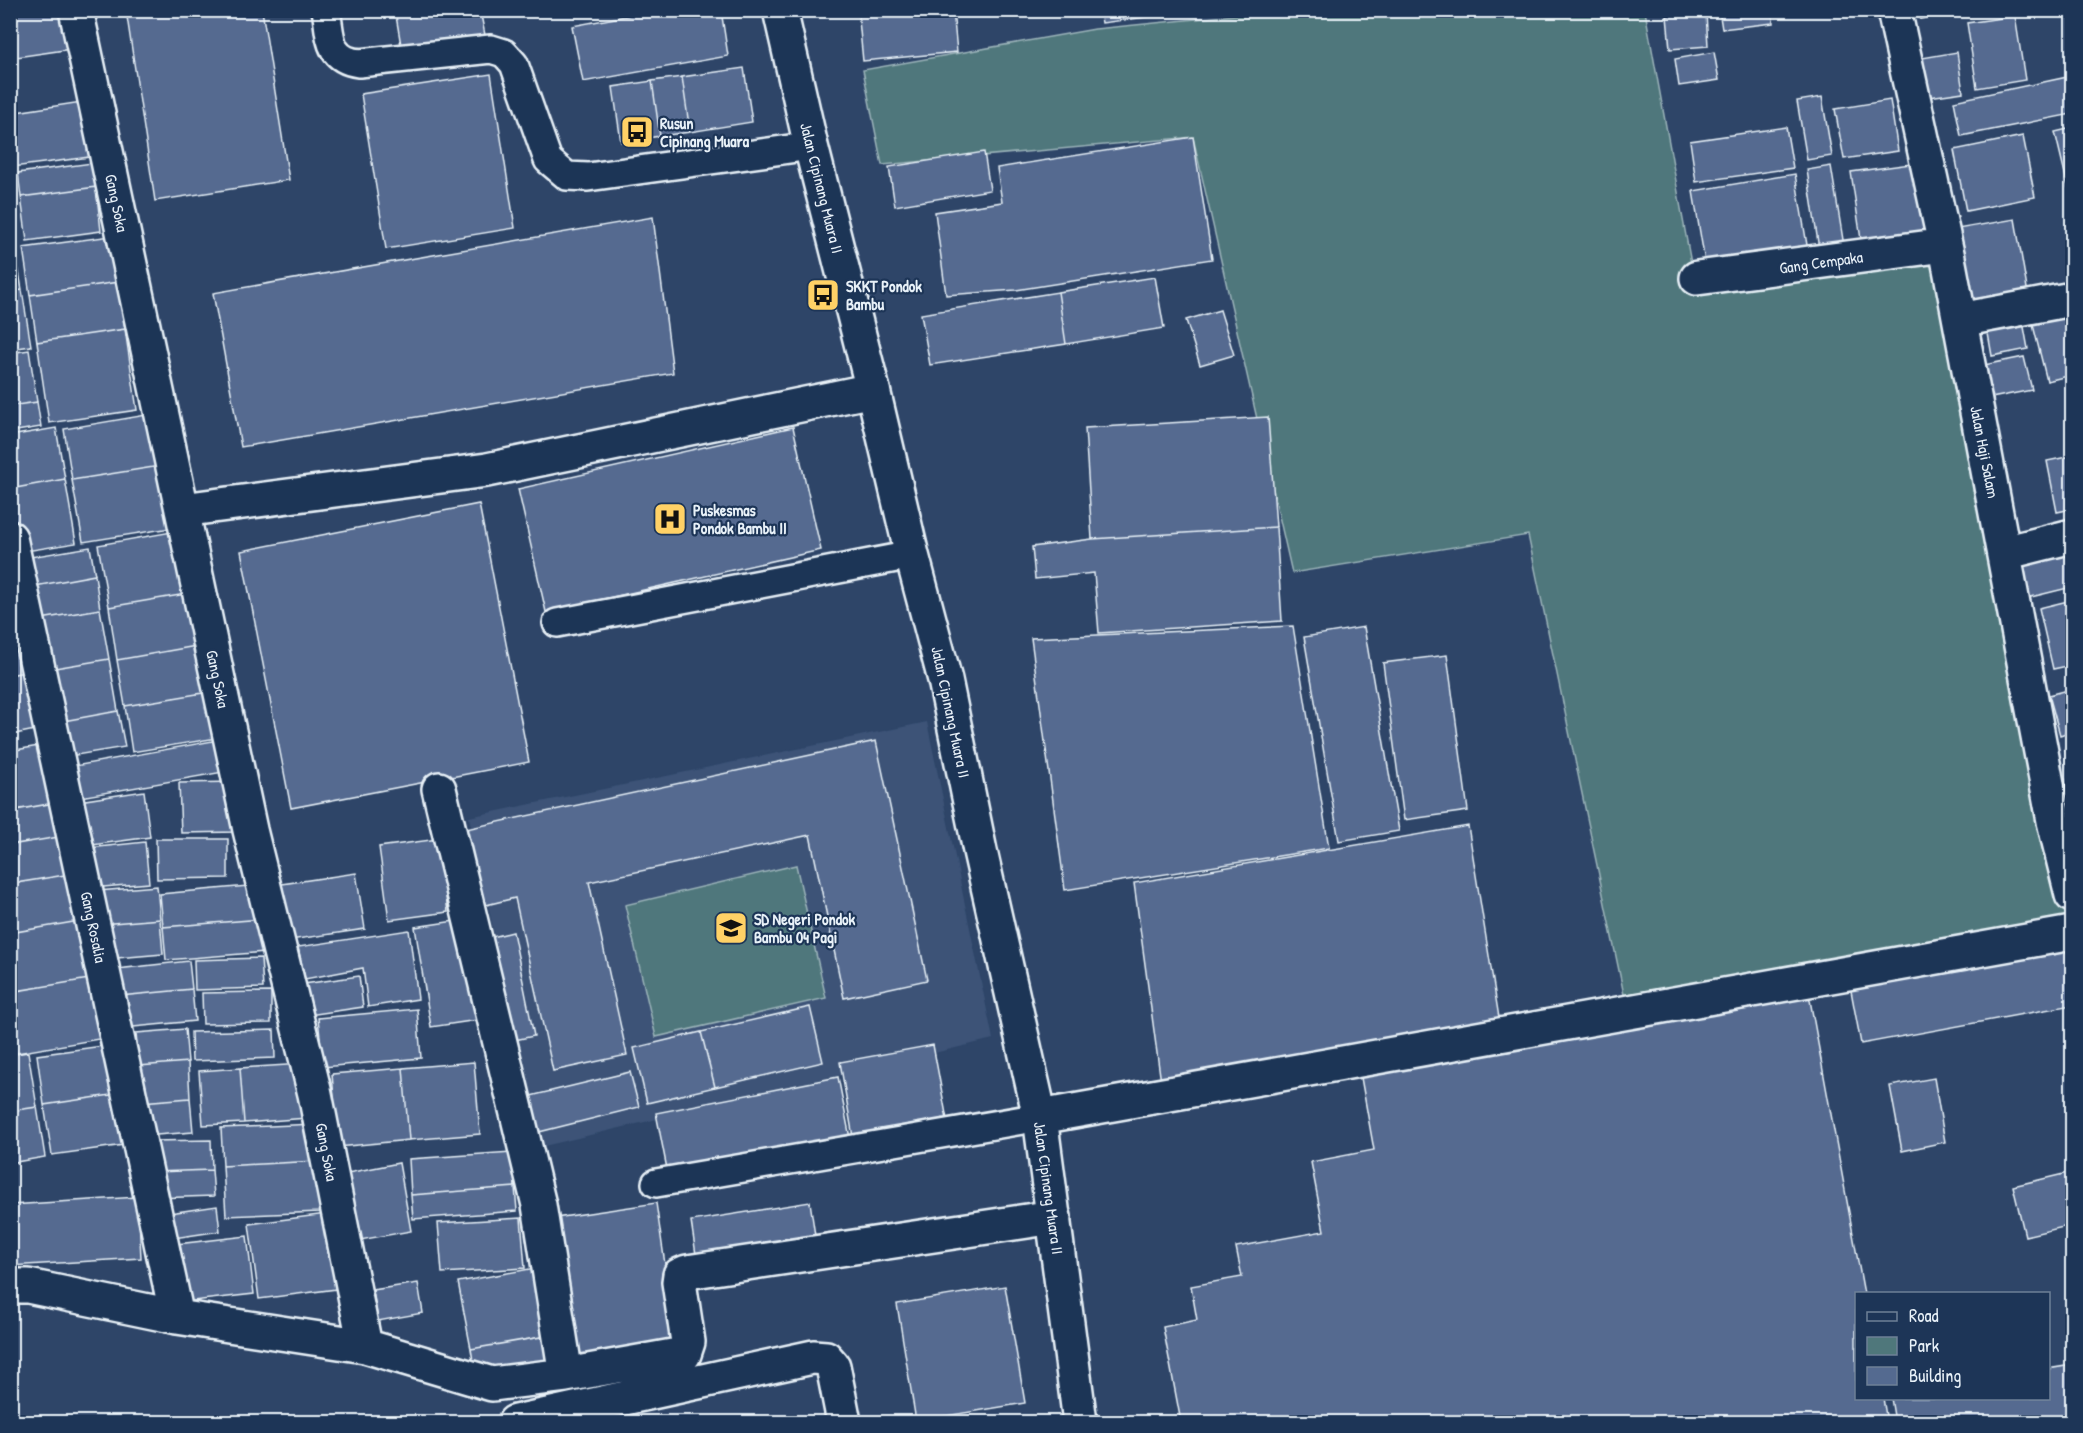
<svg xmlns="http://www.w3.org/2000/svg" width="2083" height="1433" font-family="'Patrick Hand',sans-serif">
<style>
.built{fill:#3c5377}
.green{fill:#4f777b;stroke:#9cb4ba;stroke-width:1.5}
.building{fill:#546a90;stroke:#e8f1f8;stroke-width:1.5}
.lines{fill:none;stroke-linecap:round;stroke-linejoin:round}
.service-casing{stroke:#e8f1f8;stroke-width:32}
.minor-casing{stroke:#e8f1f8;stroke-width:38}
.tertiary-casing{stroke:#e8f1f8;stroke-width:38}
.service{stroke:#1d3557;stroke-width:27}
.minor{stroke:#1d3557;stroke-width:33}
.tertiary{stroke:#1d3557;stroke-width:33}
.labels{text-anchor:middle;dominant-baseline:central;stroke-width:4.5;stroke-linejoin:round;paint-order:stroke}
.poi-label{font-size:16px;font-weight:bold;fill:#e8f1f8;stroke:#1d3557;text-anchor:start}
.street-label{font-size:16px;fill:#e8f1f8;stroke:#1d3557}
</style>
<rect width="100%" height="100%" fill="#2e4568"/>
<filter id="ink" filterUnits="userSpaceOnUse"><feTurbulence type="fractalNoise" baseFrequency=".0167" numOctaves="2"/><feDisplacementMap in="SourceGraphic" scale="12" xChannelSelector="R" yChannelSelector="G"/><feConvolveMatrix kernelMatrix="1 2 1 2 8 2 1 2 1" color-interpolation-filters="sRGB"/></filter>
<g filter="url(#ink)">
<path class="built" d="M927,722L993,1039L540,1147L469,817Z"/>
<path class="green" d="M1276,11H1645L1694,280L1942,249L2045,813L2070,923L1627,1009L1528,535L1292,573L1193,137L882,165L863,70L1095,29Z
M796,865L826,998L656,1037L625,905Z"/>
<path class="building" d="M20,10H65L71,49L10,58V12Z
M126,10H262L289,180L155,201Z
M395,10H480L485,35L402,51Z
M658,10H721L728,56L583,82L572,26Z
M858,10H953L957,52L863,61Z
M1100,10H1199L1102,23Z
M1719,10H1772L1773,23L1722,29Z
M1919,10H1968L1920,19Z
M1706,13L1708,46L1670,49L1667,16Z
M2015,16L2025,80L1977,88L1967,23Z
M1714,52L1719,80L1679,86L1675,59Z
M1957,52L1963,92L1929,97L1922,58Z
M744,68L752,122L690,132L682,77Z
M491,74L515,228L386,249L361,94Z
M2072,76V114L1961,136L1954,101Z
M682,77L690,132L660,136L652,81Z
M652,81L660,136L621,142L613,87Z
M1822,97L1832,156L1807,160L1797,101Z
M1890,100L1898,151L1844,159L1835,109Z
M88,101L97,156L13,167L10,149V113Z
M1786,127L1793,168L1696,182L1690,141Z
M2072,128V198L2071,199L2055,132Z
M2023,136L2035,197L1966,211L1954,150Z
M1193,137L1212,259L1016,290L946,295L935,212L1002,202L997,168Z
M984,152L990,190L895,206L889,167Z
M92,163L96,187L21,197L18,173Z
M1918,163L1930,244L1863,253L1851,172Z
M1831,166L1844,246L1819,249L1807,170Z
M1795,174L1809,257L1707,274L1693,191Z
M96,187L101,231L27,241L21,197Z
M10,211L15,245H10Z
M653,217L673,373L241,447L213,293Z
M2015,219L2029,300L1972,311L1957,229Z
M111,236L118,282L30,295L23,248Z
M15,249L22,290L10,292V250Z
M1155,277L1164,328L1066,344L1058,292Z
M118,282L125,329L37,342L30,295Z
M22,290L31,346L10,349V292Z
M1058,292L1066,344L930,365L921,314Z
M1220,310L1234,355L1200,365L1186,320Z
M2070,311L2072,323V375L2047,381L2032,321Z
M2022,316L2028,349L1992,356L1986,322Z
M125,329L137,410L49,423L37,342Z
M29,350L37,402L10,406V353Z
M2024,357L2032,390L1986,399L1979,366Z
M37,402L41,427L10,432V406Z
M152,414L160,466L72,480L64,429Z
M1268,417L1276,527L1092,539L1085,428Z
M793,427L821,550L546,612L518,489Z
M56,428L65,479L10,489V436Z
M2072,456V509L2057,512L2047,461Z
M160,466L171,528L83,542L72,480Z
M65,479L76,543L20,552L10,489Z
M479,504L529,762L291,808L241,551Z
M1276,527L1282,621L1099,633L1094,573L1035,579L1032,547L1092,539Z
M183,530L192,593L109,607L98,545Z
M2072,542V587L2027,598L2018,555Z
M90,547L95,575L35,586L30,557Z
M95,575L100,609L41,619L35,586Z
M192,593L202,645L117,660L109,607Z
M2072,600V665L2053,669L2039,608Z
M100,609L109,659L49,669L41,619Z
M20,621L29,671L10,675V623Z
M1293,626L1329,848L1065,890L1031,638Z
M1364,627L1399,831L1339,841L1304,637Z
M202,645L209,692L125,706L117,660Z
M1447,655L1468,811L1404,820L1383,663Z
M109,659L118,711L58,722L49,669Z
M29,671L40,729L10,735V675Z
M2072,689V731L2060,735L2049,695Z
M209,692L217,738L132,752L125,706Z
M118,711L125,747L64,757L58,722Z
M229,738L235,770L75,798L69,767Z
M876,741L927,980L844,998L810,835L589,882L627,1055L553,1071L515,898L482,906L466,829Z
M50,744L60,802L10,811V751Z
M2072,747V787L2065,748Z
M235,782L237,832L181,833L179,783Z
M144,791L150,837L85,846L79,801Z
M60,802L65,836L10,845V811Z
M1468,826L1500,1024L1162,1090L1134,883Z
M65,836L71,874L10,884V845Z
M156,839H228V878L157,879Z
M438,839L448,912L389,920L379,847Z
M145,842L149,883L92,888L89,848Z
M356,873L365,929L290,940L282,884Z
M71,874L79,921L10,933V884Z
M259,885L262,919L163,927L160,894Z
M157,886L160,919L101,924L98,891Z
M160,919L163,954L105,959L101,924Z
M262,919L265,952L166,960L163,927Z
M468,919L484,1019L431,1027L415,927Z
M79,921L89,979L10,992V933Z
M409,930L418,999L368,1007L363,968L305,979L298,947Z
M513,932L534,1036L505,1042L484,939Z
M2068,939L2072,961V1005L1861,1044L1849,980Z
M261,958L263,988L195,990L194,960Z
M189,961L192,989L120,996L117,969Z
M359,976L363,1007L302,1016L297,985Z
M89,979L99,1039L17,1053L10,1012V992Z
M192,989L195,1021L123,1028L120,996Z
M1808,989L1864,1294H1856V1398H1883L1887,1422H1181L1163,1327L1197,1320L1191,1286L1242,1277L1236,1247L1324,1231L1311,1162L1374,1150L1360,1072Z
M271,992V1023L203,1024L202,993Z
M810,1007L823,1062L715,1087L701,1032Z
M417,1009L421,1058L323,1067L318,1018Z
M185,1029L188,1062L139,1066L136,1033Z
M274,1030L275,1058L192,1061L191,1032Z
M701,1032L715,1087L647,1103L634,1048Z
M117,1044L124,1093L44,1105L37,1055Z
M933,1045L948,1125L854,1143L840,1062Z
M28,1052L37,1107L10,1111V1055Z
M188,1062L190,1098L141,1102L139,1066Z
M474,1062L480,1134L409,1140L403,1068Z
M303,1064L307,1118L244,1123L240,1068Z
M240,1068L244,1123L203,1125L199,1071Z
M403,1068L409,1140L338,1147L332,1074Z
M630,1072L639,1107L527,1135L518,1099Z
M838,1077L850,1138L668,1174L656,1113Z
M1934,1078L1945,1142L1902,1151L1890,1086Z
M124,1093L131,1144L52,1155L44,1105Z
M190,1098L193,1132L144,1136L141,1102Z
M37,1107L45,1157L10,1163V1111Z
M315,1124L317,1161L223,1166L221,1128Z
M211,1140L212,1170L154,1172L152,1141Z
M512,1152L515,1187L411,1195L409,1159Z
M317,1161L320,1212L226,1216L223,1166Z
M399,1163L411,1231L349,1242L337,1175Z
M212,1170L214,1196L155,1198L154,1172Z
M2072,1172V1225L2025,1236L2013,1186Z
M515,1187L517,1211L413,1219L411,1195Z
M138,1197L141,1258L10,1266V1205Z
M810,1202L817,1249L698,1268L691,1221Z
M656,1203L677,1346L569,1362L549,1219Z
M217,1206L220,1231L174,1238L170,1213Z
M334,1213L344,1288L259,1299L249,1224Z
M521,1218L525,1268L442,1273L438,1223Z
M247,1236L254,1294L184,1302L177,1244Z
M535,1268L547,1336L471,1349L458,1282Z
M418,1283L423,1313L378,1321L373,1290Z
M1005,1286L1025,1403L916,1421L897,1304Z
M547,1336L550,1372H475L471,1349Z
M2072,1365V1422H1895L1891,1398H2048V1369Z"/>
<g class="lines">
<g class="service-casing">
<path id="service" d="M326,10C331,36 327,59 359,63L491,49L504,53L514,64L548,160L567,176L588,177L811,146
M557,623L912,555
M656,1183L1040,1117"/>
</g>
<g class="minor-casing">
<path id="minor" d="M76,10L250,830L315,1094L365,1346
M1894,10L1948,258L2054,821L2072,895
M1697,278L1945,245
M1960,320L2072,299
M182,510L487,470L873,390
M10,538L177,1317
M2004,553L2072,536
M439,789L539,1205L566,1375
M1040,1117L2072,933
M10,1286H28L177,1317L365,1346L492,1384L566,1375L684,1354L688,1342L679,1282L680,1275L687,1272L1054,1217
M515,1422L813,1357L826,1358L833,1366L844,1422"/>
</g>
<g class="tertiary-casing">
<path id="tertiary" d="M780,10L811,146L873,390L912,555L945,680L980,851L1040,1117L1080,1422"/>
</g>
<use href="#service" class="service"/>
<use href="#minor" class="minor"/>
<use href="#tertiary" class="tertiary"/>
</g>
</g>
<defs>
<g id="bus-square" transform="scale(1.725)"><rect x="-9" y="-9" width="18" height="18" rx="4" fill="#ffd166" stroke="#1d3557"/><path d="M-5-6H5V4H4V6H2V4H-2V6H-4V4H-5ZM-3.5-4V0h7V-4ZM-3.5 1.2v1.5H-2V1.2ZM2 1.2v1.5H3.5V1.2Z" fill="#111"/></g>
<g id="hospital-square" transform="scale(1.725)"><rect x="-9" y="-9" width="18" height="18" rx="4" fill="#ffd166" stroke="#1d3557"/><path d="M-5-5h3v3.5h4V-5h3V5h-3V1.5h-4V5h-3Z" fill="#111"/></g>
<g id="school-square" transform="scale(1.725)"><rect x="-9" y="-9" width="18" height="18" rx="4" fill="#ffd166" stroke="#1d3557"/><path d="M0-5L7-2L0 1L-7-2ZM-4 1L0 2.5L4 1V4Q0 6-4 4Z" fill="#111"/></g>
</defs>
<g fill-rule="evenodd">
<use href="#bus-square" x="637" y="132"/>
<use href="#bus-square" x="823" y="295"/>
<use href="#hospital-square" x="670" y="519"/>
<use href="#school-square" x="731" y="928"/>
</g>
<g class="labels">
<g class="poi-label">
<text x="660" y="123">Rusun<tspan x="660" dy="18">Cipinang Muara</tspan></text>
<text x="846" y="286">SKKT Pondok<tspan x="846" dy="18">Bambu</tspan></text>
<text x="693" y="510">Puskesmas<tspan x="693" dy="18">Pondok Bambu II</tspan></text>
<text x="754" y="919">SD Negeri Pondok<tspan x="754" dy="18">Bambu 04 Pagi</tspan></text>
</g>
<g class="street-label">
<text transform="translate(822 188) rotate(76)">Jalan Cipinang Muara II</text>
<text transform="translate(117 203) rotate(78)">Gang Soka</text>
<text transform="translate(1821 262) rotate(-8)">Gang Cempaka</text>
<text transform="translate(1985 452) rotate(79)">Jalan Haji Salam</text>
<text transform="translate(218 679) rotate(78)">Gang Soka</text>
<text transform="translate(951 712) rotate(78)">Jalan Cipinang Muara II</text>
<text transform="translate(94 927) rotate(78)">Gang Rosalia</text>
<text transform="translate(327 1152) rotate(79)">Gang Soka</text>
<text transform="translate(1049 1188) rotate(82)">Jalan Cipinang Muara II</text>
</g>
</g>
<rect width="2083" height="1433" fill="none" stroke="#1d3557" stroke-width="36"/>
<rect x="18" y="18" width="2047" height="1397" fill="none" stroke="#e8f1f8" stroke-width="2" filter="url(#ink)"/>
<rect x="1855" y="1292" width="195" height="108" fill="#1d3557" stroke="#6e8097" stroke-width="1.5"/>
<rect x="1867" y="1312" width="30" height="9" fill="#1d3557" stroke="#6e8097" stroke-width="1.5"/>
<text x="1909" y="1322" font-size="18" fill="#e8f1f8">Road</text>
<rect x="1867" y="1337" width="30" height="18" fill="#4f777b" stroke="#6e8097" stroke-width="1.5"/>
<text x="1909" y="1352" font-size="18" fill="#e8f1f8">Park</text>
<rect x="1867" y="1367" width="30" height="18" fill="#546a90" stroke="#6e8097" stroke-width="1.5"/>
<text x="1909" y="1382" font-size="18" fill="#e8f1f8">Building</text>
</svg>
